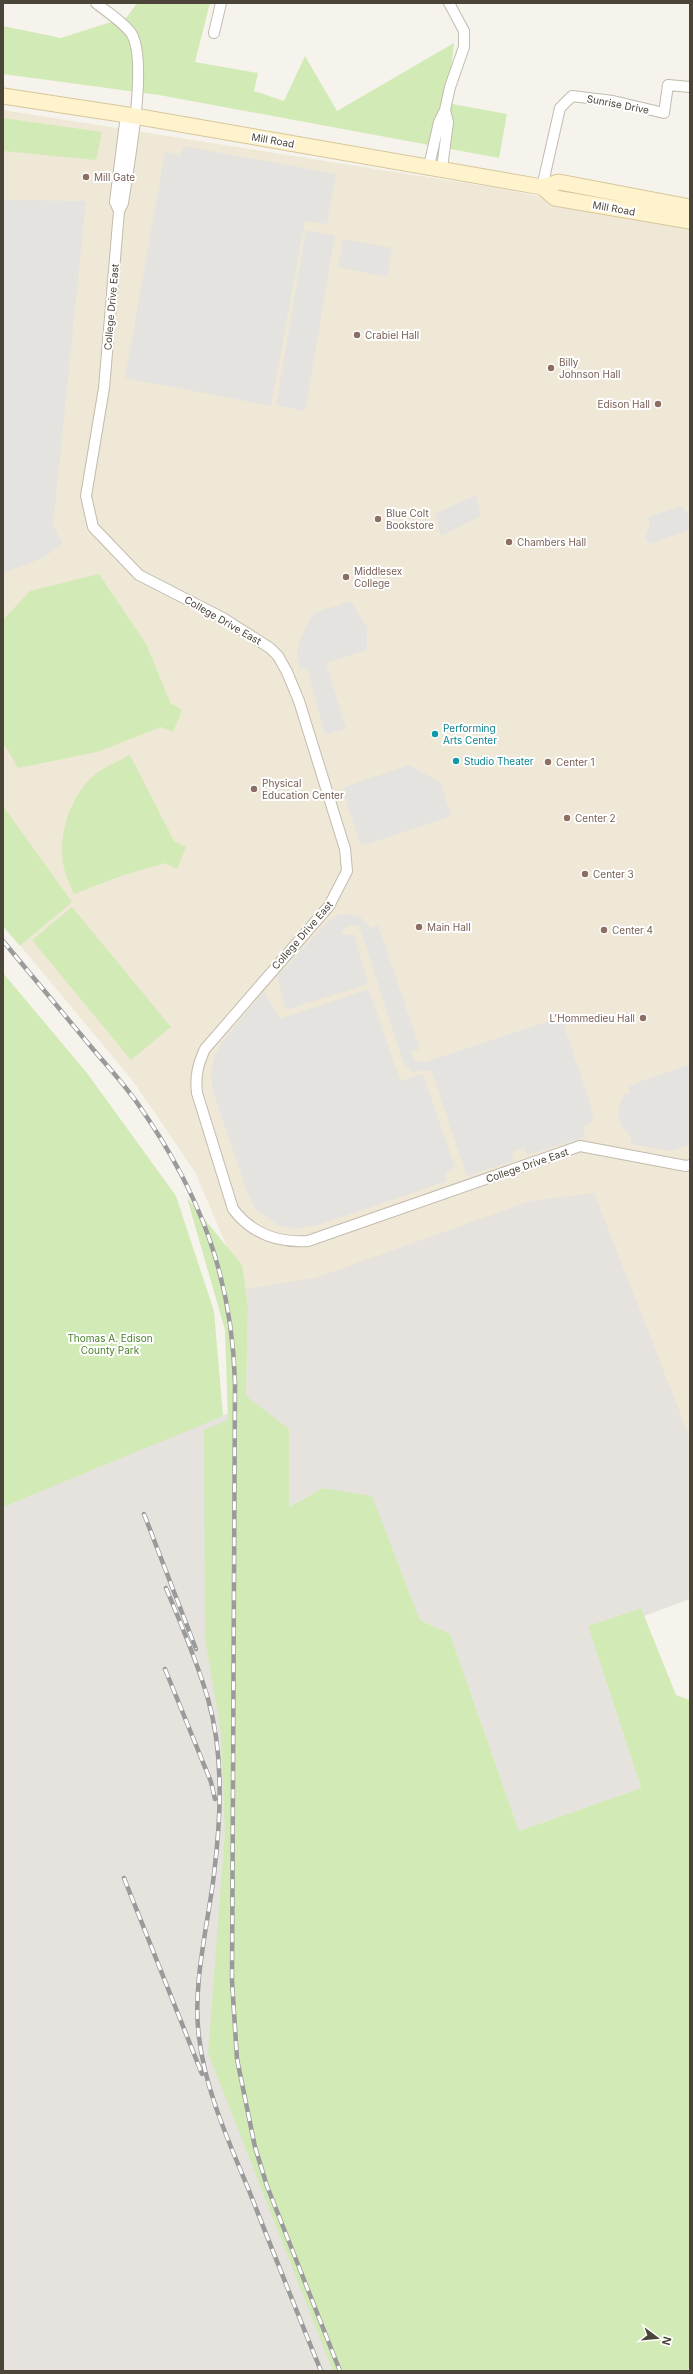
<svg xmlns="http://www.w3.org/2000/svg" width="693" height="2374" font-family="Inter,sans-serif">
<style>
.industrial{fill:#e6e2dd}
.education{fill:#efe8d6}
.green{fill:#d2eab5}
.parking{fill:#e5e3e0}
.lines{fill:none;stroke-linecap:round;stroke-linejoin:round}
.street-casing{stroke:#c2bbae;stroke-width:12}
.secondary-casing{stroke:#d6c79b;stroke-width:17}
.street{stroke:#fff;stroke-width:10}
.secondary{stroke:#fff3cd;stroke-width:15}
.rail-casing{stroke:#9a9a9a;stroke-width:4.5}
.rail{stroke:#fff;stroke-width:3;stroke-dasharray:9;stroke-linecap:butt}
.education-dot{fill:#8d6e63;stroke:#fff;stroke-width:1.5}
.culture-dot{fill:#0f9aa8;stroke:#fff;stroke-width:1.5}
.labels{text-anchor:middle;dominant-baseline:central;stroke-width:4;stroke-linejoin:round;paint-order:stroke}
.street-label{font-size:10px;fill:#4b4439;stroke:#fff}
.education-label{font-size:10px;fill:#785e54;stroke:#fff;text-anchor:start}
.culture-label{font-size:10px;fill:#0d838f;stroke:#fff;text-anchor:start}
.park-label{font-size:10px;fill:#4a7f2a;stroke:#fff}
</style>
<rect width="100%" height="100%" fill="#f6f3ec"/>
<path class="industrial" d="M604,1161L690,1427V1599L644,1616L641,1608L588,1626L641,1788L519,1831L450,1634L420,1620L372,1497L323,1488L289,1507V1429L246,1397L248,1306L242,1265Z
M250,1404L355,2371H3V1507Z"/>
<path class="education" d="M3,110L503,189L690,229V1438L594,1193L530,1201L315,1278L245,1289L195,1172L133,1081L3,925Z"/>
<path class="green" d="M137,3H210L195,62L258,73L254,91L284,101L305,56L337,111L454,43L447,103L507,114L499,158L159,95L3,74V26L61,38L127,17Z
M3,118L102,132L96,160L3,151Z
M99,574L146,644L171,704L182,710L173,732L161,727L97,752L18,768L3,742V620L30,591Z
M130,755L174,841L186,847L177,869L165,863L121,876L74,894C71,887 67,879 65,872C56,842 68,802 89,780C100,769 116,762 130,755Z
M3,806L72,902L20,946L3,926Z
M72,907L171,1027L131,1060L32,940Z
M3,973L87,1073L176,1196L214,1311L223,1416L3,1507Z
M187,1198L242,1265L248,1306L246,1396L289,1429V1507L323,1488L372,1496L420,1620L450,1634L519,1831L641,1788L588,1626L641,1608L676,1695L690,1700V2366L687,2371H333L208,2053L225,1832L221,1733L205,1638L204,1430L228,1420L225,1330Z"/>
<path class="parking" d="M183,146L336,174L327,224L305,221L271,406L125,378L165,152L181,156Z
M3,200L86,201L53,526L63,544L43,558L3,573Z
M306,230L335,236L305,411L276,405Z
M343,239L392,248L387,277L338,267Z
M476,495L481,516L441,536L435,514Z
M682,506L690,517V530L649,544L645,538L650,524L647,517Z
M351,601L367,628V650L326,663L346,728L325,735L307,668L299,669L297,651L301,638L311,617L317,612Z
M409,765L440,782L451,816L361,846L342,788Z
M350,914L359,916L371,928L378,925L420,1049L410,1052L415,1061L425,1062L561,1017L593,1112L592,1122L583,1128L585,1137L527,1155L524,1148L511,1153L514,1161L467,1176L431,1070L412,1072L403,1062L360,928L357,925L348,926L342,931L343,935L354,934L368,984L286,1010L277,977L327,922L337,915Z
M369,989L400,1081L423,1074L455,1167L445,1174L447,1181L318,1225L292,1229L278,1225L256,1210L249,1197L212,1089L211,1072L215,1054L223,1041L264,991L280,1019Z
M690,1064V1145L671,1151L630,1144L631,1137L621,1125L618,1116L619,1106L624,1095L630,1092L628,1086Z"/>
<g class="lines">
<g class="street-casing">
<path id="street" d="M96,3C107,12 123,22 131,33C149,60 128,168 123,203L119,211L104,388L86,496L93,527L139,575L223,618L270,648L278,656L287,672L299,701L345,849L347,871L329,906L205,1049C198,1064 195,1076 197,1093L233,1209C252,1234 277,1243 308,1241L580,1146L686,1166L690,1165
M214,33L221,3
M445,110L450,87L464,47V31L449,3
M429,166L439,122L445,110L448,122L442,168
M542,187L560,108L572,96L613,101L664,113L668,85L690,87
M119,211L115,202L126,115"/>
</g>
<g class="secondary-casing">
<path id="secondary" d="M3,96L134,116L542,187L559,182L690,207
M542,187L555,198L690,221"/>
</g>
<use href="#street" class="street"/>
<use href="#secondary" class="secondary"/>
<g class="rail-casing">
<path id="rail" d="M3,941C33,977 62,1012 92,1048C108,1067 126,1086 140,1107C200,1193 232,1277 235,1383L232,1981L237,2059L255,2147L267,2186L340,2371
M144,1514L196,1649
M166,1588C181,1624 197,1661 208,1699C224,1755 221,1817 214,1874C208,1925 192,1985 199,2037C205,2089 228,2140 248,2188C272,2249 296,2310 321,2371
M165,1669L211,1782L215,1799
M124,1878L202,2074"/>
</g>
<use href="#rail" class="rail"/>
</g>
<g class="education-dot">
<circle cx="86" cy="177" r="4"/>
<circle cx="357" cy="335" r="4"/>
<circle cx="551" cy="368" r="4"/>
<circle cx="658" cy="404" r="4"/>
<circle cx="378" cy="519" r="4"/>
<circle cx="509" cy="542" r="4"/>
<circle cx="346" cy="577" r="4"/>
<circle cx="548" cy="762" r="4"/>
<circle cx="254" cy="789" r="4"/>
<circle cx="567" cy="818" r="4"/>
<circle cx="585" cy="874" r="4"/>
<circle cx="419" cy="927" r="4"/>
<circle cx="604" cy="930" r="4"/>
<circle cx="643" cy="1018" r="4"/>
</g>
<g class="culture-dot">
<circle cx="435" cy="734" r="4"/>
<circle cx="456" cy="761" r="4"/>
</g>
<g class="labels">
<g class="street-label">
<text transform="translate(618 104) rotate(11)">Sunrise Drive</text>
<text transform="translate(273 140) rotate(10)">Mill Road</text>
<text transform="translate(614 208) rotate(10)">Mill Road</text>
<text transform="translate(111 307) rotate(-85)">College Drive East</text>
<text transform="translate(223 620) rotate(30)">College Drive East</text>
<text transform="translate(302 935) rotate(-49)">College Drive East</text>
<text transform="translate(527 1165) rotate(-19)">College Drive East</text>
</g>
<g class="education-label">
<text x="94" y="177">Mill Gate</text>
<text x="365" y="335">Crabiel Hall</text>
<text x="559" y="362">Billy<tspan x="559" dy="12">Johnson Hall</tspan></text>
<text x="650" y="404" text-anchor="end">Edison Hall</text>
<text x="386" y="513">Blue Colt<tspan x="386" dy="12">Bookstore</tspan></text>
<text x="517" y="542">Chambers Hall</text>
<text x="354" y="571">Middlesex<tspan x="354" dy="12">College</tspan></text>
<text x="556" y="762">Center 1</text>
<text x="262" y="783">Physical<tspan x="262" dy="12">Education Center</tspan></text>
<text x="575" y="818">Center 2</text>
<text x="593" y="874">Center 3</text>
<text x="427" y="927">Main Hall</text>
<text x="612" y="930">Center 4</text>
<text x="635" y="1018" text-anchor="end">L'Hommedieu Hall</text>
</g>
<g class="culture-label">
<text x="443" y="728">Performing<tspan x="443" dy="12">Arts Center</tspan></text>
<text x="464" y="761">Studio Theater</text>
</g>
<g class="park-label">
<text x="110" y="1338">Thomas A. Edison<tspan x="110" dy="12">County Park</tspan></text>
</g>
</g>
<rect width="693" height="2374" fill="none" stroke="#4b4439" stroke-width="8"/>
<g transform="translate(657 2338) rotate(106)" stroke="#ffffff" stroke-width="3" paint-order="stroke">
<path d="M0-3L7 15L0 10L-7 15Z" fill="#4b4439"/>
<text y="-6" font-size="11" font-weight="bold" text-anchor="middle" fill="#4b4439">N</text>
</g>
</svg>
